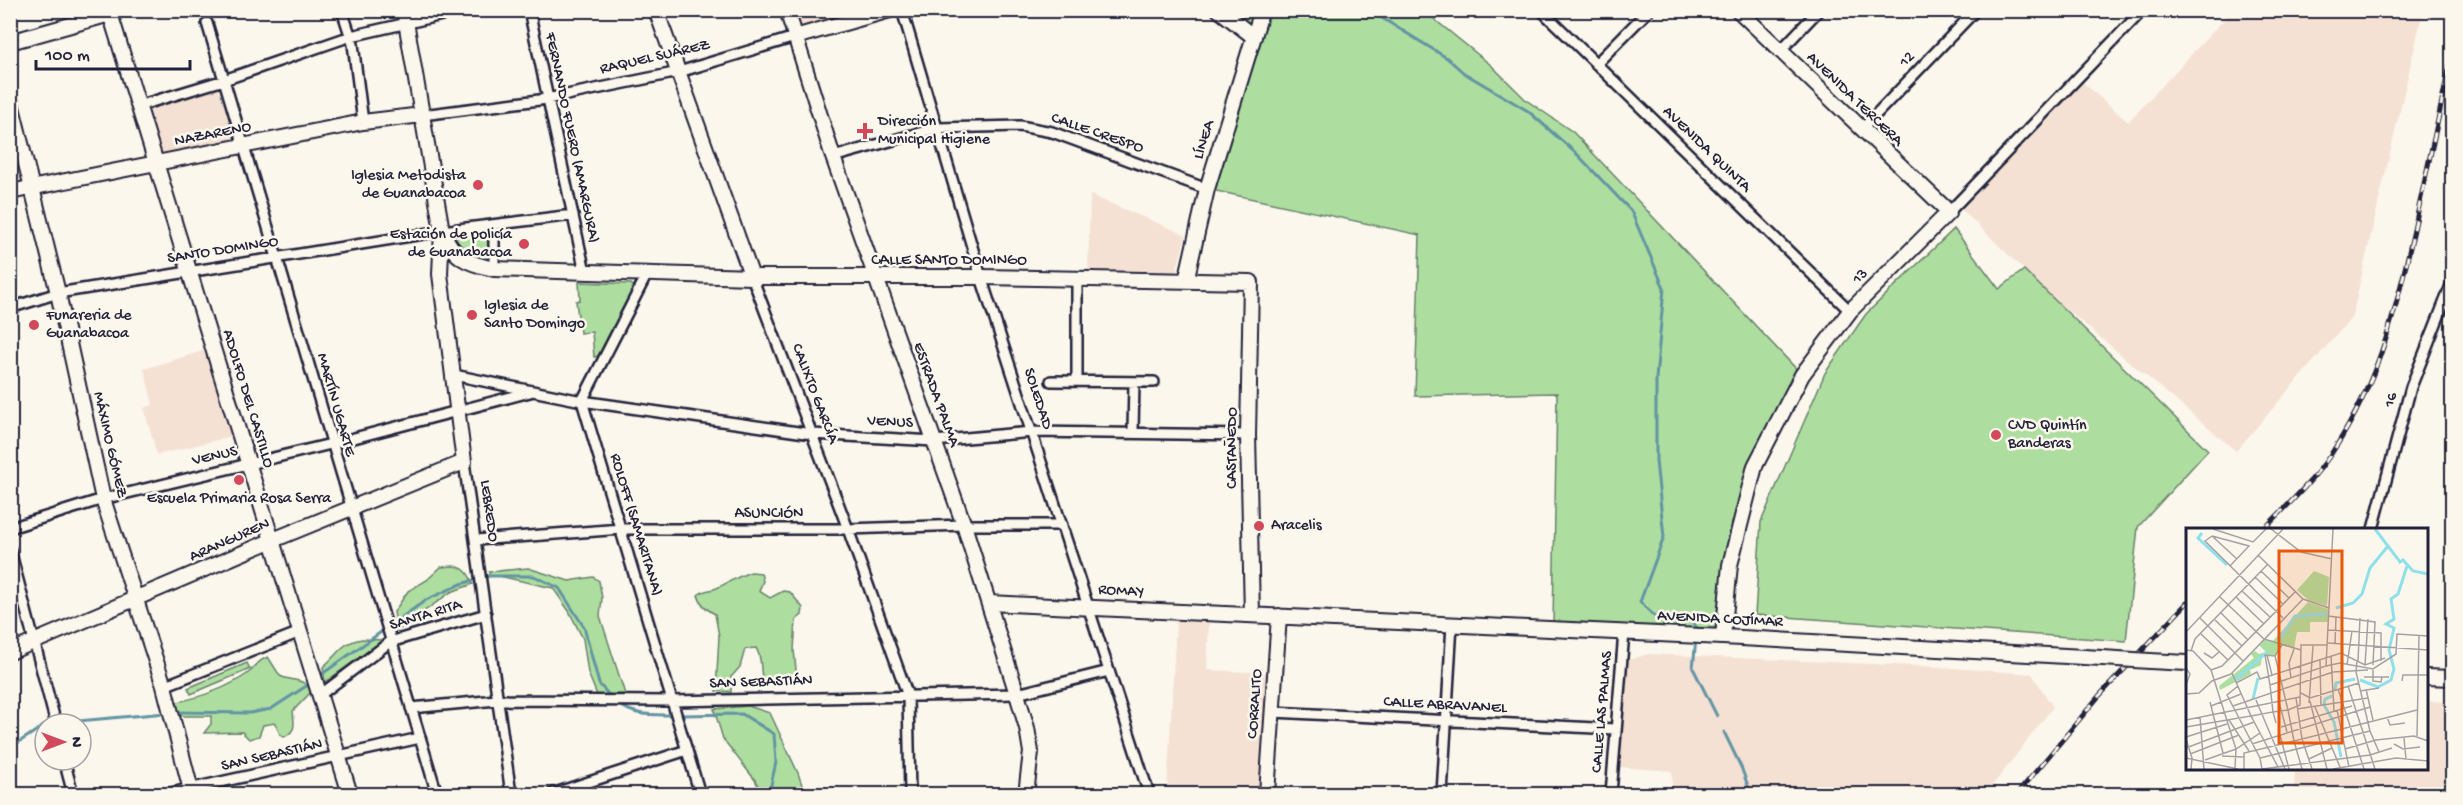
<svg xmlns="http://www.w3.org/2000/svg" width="2463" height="805" font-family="'Gochi Hand',sans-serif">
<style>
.built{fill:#f4e1d3}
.green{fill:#adde9f;stroke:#68806d;stroke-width:1.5}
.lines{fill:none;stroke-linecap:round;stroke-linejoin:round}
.stream{stroke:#6394a4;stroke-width:3}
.street-casing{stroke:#22223b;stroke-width:14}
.secondary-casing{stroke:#22223b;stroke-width:18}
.street{stroke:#fbf7ec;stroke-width:9}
.secondary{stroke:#fbf7ec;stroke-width:14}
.rail-casing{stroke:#22223b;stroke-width:5}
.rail{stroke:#fbf7ec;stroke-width:3;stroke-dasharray:9;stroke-linecap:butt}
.secondary-bridge-casing{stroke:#22223b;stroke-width:18;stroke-linecap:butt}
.secondary-bridge{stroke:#fbf7ec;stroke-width:14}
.poi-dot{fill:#d1495b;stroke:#fbf7ec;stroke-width:2}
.labels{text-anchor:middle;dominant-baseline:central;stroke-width:5;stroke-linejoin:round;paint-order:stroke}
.street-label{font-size:16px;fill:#22223b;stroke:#fbf7ec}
.poi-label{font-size:16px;fill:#22223b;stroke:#fbf7ec;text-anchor:start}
.inset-river{fill:none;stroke:#8fe0ea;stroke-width:3}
.inset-road{fill:none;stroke:#a4a2a5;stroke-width:1.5}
.view{fill:#e8590c;fill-opacity:0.15;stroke:#e8590c;stroke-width:3}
.inset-edge{fill:none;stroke:#22223b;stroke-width:3}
</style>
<rect width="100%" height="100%" fill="#fbf7ec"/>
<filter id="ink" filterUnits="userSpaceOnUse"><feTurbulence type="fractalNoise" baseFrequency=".0167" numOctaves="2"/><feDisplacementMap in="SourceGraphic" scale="12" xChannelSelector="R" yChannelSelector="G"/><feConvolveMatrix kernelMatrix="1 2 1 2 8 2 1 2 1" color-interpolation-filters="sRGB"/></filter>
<g filter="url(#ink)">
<path class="built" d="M793,10L866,11L801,31Z
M2232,11H2423L2352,317L2236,451L2053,298L1956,204L2078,78L2128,122Z
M218,88L236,138L161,156L147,111Z
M1090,195L1186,235L1175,276L1088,275Z
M206,350L233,436L157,455L144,408L153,405L144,369Z
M1176,621L1209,622L1207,670L1267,673L1260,794H1167Z
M1648,654L1939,667L2032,674L2053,707L1986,794H1672V771L1619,767L1625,661Z
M2426,701L2452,702V794H2294L2295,768H2426Z"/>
<path class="green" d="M1219,11H1424L1492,66L1526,100L1573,132L1802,375L1755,466L1720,630L1553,624L1557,393L1415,396L1420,235L1207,189L1254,37Z
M1954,229L1999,289L2024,270L2208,450L2138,527L2126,641L1755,615L1761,522L1825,373L1866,314Z
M489,232V263C471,258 462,253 453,236Z
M579,282L631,284L635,288L598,356L594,357L592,332L580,333L576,301L580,300Z
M453,566C464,567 469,573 473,584L451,592L397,631L394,612L408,591L427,580L441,567Z
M528,568L569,581L593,577L599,581L602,598L600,616L625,694L597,695L588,673L583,639L569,611L553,588L499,576H489V572Z
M751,572L761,573L763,581L759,591L770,598L783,591L790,592L803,608L802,615L796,620L794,650L797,680H779L764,683C758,669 764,661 756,648L745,649L740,667L731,677V692L716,691L719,636L715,614C706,609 701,605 698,595C705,589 710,591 717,588C729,582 739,576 751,572Z
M362,639L384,640L325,682L323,667C339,654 340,643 362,639Z
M268,657L280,676C292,682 305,677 311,692L293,711C294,724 297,731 284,737L280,734L275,723L263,725L259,736L249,739L242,732L204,733L211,724V716H176L173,703C197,698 226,689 247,674C257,667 256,661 268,657Z
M247,663L250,669L191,694L188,688Z
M748,706L770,713L798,773L805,794H762L755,780L723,739L714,709Z"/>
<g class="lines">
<path class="stream" d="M1369,10L1447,58L1464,73L1528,111L1578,155L1631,211L1664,288L1656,379V461L1664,537L1640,602L1658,620L1686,615L1697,628L1696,632
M1696,639L1693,668L1717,716
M318,677L426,600L461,584L489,576H534L559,588L584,627L599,684L609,695
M618,703C633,716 651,715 669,715
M176,712L250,713L271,709L311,683
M681,715L742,714L774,734L776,762L769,794
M56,723L166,713
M1724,732L1741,767L1751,794
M10,748L45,725"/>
<g class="street-casing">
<path id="street" d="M342,10L353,44L363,122
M529,10L585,272
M902,10L981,277L1149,794
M1541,10L1850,311
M207,23L437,794
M1780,51L1819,10
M1596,64L1649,10
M138,106L224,80L351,36L464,10
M422,115L547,99L679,72L795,37
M1861,130L1976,10
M833,157L937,128L1020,126L1052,132L1207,189
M1949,212L2143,10
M494,269V225
M647,274L582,401L700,794
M752,277L848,529L908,696L910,794
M1077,279V381
M10,308L58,293L442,231L573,215
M454,375L582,401L812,434L934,441L1032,432L1248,435
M1051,381L1154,382
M1133,431L1134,382
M464,462L511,794
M10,528L103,499L331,444L530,392
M2373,529L2411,387L2452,283
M476,540L622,529H848L964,525H1062
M10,550L56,724
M164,686L300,632
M320,695L390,642L486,614
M411,708L497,700L672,701L1017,694L1109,671
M1273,712L1615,729
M64,760L73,794
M166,794L420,738
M552,794L687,750
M1442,794L1452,624
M1611,794L1624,632"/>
</g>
<g class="secondary-casing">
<path id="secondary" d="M109,10L350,794
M656,10L752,277
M787,10L833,157L964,525L1017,694L1027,728L1031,752L1026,794
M1219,10L1254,37
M795,37L890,10
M10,42L110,14
M10,99L58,293L103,499L164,686L192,794
M10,192L363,122L422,115
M442,231C454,258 466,263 494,269L752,277H981L1251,282L1248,435L1252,615
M1186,281L1207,189L1262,10
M989,603L1723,637L2102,658
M1723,637L1730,565L1755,466L1802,375L1850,311L1949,212L1738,10
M10,652L273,540L464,462L440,274L442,231L404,10
M2150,661L2187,663
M2426,677L2452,678
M1267,794L1279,616"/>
</g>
<use href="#street" class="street"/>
<use href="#secondary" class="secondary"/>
<g class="rail-casing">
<path id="rail" d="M2264,529C2289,504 2314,480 2333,451C2381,379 2399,299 2417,216C2429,162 2440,109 2452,56
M2017,794L2099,696L2187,603"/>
</g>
<use href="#rail" class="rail"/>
<g class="secondary-bridge-casing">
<path id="secondary-bridge" d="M2102,658L2150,661"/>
</g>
<use href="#secondary-bridge" class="secondary-bridge"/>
</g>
</g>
<g class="poi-dot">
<path d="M862 122h6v6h6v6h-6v6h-6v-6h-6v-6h6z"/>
<circle cx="478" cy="185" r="6"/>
<circle cx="524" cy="244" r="6"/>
<circle cx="472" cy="315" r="6"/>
<circle cx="34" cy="325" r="6"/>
<circle cx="1996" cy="435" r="6"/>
<circle cx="239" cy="480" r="6"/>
<circle cx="1259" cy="526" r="6"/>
</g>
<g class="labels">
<g class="street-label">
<text transform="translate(655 58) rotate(-13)">RAQUEL SUÁREZ</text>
<text transform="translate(1908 60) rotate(-46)">12</text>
<text transform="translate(1854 100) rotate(44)">AVENIDA TERCERA</text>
<text transform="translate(1097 134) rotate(19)">CALLE CRESPO</text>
<text transform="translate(213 135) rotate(-11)">NAZARENO</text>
<text transform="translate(571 138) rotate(78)">FERNANDO FUERO (AMARGURA)</text>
<text transform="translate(1205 140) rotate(-73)">LÍNEA</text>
<text transform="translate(1706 150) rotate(44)">AVENIDA QUINTA</text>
<text transform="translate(223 251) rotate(-9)">SANTO DOMINGO</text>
<text x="949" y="261">CALLE SANTO DOMINGO</text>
<text transform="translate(1861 277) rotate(-44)">13</text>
<text transform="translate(814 394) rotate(69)">CALIXTO GARCÍA</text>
<text transform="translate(935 395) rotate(70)">ESTRADA PALMA</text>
<text transform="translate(247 399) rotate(73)">ADOLFO DEL CASTILLO</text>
<text transform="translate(1037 399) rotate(72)">SOLEDAD</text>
<text transform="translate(2392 400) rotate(-75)">16</text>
<text transform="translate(335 405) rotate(74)">MARTÍN UGARTE</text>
<text transform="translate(890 423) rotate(3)">VENUS</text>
<text transform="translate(109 445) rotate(77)">MÁXIMO GÓMEZ</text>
<text transform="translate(1233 448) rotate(-90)">CASTAÑEDO</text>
<text transform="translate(215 457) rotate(-13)">VENUS</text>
<text transform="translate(488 511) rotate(82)">LEBREDO</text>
<text x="769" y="514">ASUNCIÓN</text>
<text transform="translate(635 525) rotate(73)">ROLOFF (SAMARITANA)</text>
<text transform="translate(230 541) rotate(-24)">ARANGUREN</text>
<text transform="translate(1121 592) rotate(3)">ROMAY</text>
<text transform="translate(426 616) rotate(-17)">SANTA RITA</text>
<text transform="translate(1720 620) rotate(3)">AVENIDA COJÍMAR</text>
<text transform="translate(761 683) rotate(-2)">SAN SEBASTIÁN</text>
<text transform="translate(1256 704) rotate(-86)">CORRALITO</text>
<text transform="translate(1445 706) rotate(3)">CALLE ABRAVANEL</text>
<text transform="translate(1603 712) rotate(-85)">CALLE LAS PALMAS</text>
<text transform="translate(272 756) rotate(-13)">SAN SEBASTIÁN</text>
</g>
<g class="poi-label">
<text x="878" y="122">Dirección<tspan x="878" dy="18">Municipal Higiene</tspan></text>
<text x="466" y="176" text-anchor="end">Iglesia Metodista<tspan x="466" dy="18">de Guanabacoa</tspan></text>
<text x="512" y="235" text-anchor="end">Estación de policía<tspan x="512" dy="18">de Guanabacoa</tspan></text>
<text x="484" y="306">Iglesia de<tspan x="484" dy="18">Santo Domingo</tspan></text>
<text x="46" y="316">Funareria de<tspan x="46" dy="18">Guanabacoa</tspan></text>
<text x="2008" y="426">CVD Quintín<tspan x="2008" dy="18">Banderas</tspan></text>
<text x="239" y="499" text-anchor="middle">Escuela Primaria Rosa Serra</text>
<text x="1271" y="526">Aracelis</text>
</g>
</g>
<g transform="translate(2186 528)">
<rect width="242" height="242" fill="#fbf7ec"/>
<path d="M128,43L143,49L141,78L122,72L111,62ZM122,74L142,81V94H124V104H111L108,121L96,117L89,128H76L75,137L64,142L65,146L34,162L33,158L68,130L65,126L69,123L73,126L80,124L73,117L78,112L86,114Z" fill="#adde9f"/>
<path class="inset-river" d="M189,1L214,34L217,32L227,43L242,46M16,5L12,10L41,37M150,80L167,75L176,66L184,40L202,18M92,113L109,88L141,86M50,151L81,124M174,152L192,159L205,152L208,141L203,122L208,100L200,96L208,91L205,71L212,66L221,38M149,162L150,155L169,151M146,168L139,171L138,177L148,194L155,229M67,171L72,150"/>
<path class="inset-road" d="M27,1L67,14L80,1M85,1L115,24L146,31M26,8L19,13L97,90M26,8L63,18L44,38M26,8L51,31M72,27L117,71L143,80M75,43L103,70M69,49L97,76M56,63L84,89M34,69L78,111L115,122M50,69L78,96M35,85L62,112M142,88L189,94L187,137M14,90L57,133M29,92L56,118M142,102L195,105V133M0,104L97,1M15,106L42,132M142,115L242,122M149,116L150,89M0,122L7,123L25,142L50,221L49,240M5,123L9,111L82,36M18,125L26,130L33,124M81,127L86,147M145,128L148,183M134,132L135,178M171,132L170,144L184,203L193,224M172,133L174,90M161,137L166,103M179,137L182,91M140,138L154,135L187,141L210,126L211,106L242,108M0,140L4,146L0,157M25,142L36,138L110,63M187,142V153L195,154L196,149M178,149H203M105,150L103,135L108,121M216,153L217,147H242M50,155L71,144L74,151L155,125L179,137L199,130M84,157L79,127L89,128M52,158L41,167L74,230L76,241M162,158L189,241M152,161L178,241M180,161L187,192M174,163L193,160M115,165L124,170L173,155M0,166L13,165L26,153L45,146L117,71M110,170L116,211L126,241M70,172L99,241M124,173L141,241M24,174L37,225M93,174L101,204M123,175L127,118M25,178L55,166M47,178L147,144L182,142M129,179L154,239M111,181L182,170M151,182L163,239M14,189L18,241M201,189L204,197L219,195M0,192L114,169M43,192L63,223M90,195L87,184L102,182L89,128L96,117M0,199L65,188L46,145M95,199L166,178M74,205L92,239M94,207L103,241M231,208L233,107M0,209L41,196M218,210L220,231M0,211L6,230L5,241M66,216L184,179M208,216L217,221L234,219M0,220L68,194M159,221L190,212L228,208L242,213M4,226L53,207M36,228L58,229M0,230L52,241M74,230L184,203M123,231L146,220M19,232L50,221L74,205L65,188L87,184L84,157L140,138L147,1M58,241V225L108,213L102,182L114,177L115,117H141M76,241L184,227L206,220M116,241L108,213L231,182M147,241L210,230L242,233"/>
<path class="view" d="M93,23H156V215H93Z"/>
<rect width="242" height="242" class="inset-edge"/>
</g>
<rect width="2463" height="805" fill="none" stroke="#fbf7ec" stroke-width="36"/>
<rect x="18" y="18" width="2427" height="769" fill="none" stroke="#22223b" stroke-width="2" filter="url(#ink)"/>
<g transform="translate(63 742) rotate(90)"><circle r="28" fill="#fbf7ec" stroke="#a4a2a5" stroke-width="1.5"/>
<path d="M0-4.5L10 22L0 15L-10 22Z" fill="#d1495b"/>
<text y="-9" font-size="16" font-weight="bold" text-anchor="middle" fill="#22223b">N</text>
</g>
<path d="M36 60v9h154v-9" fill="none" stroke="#22223b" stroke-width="3"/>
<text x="45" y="60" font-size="18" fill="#22223b" stroke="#fbf7ec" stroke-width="4.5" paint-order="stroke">100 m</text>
</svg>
